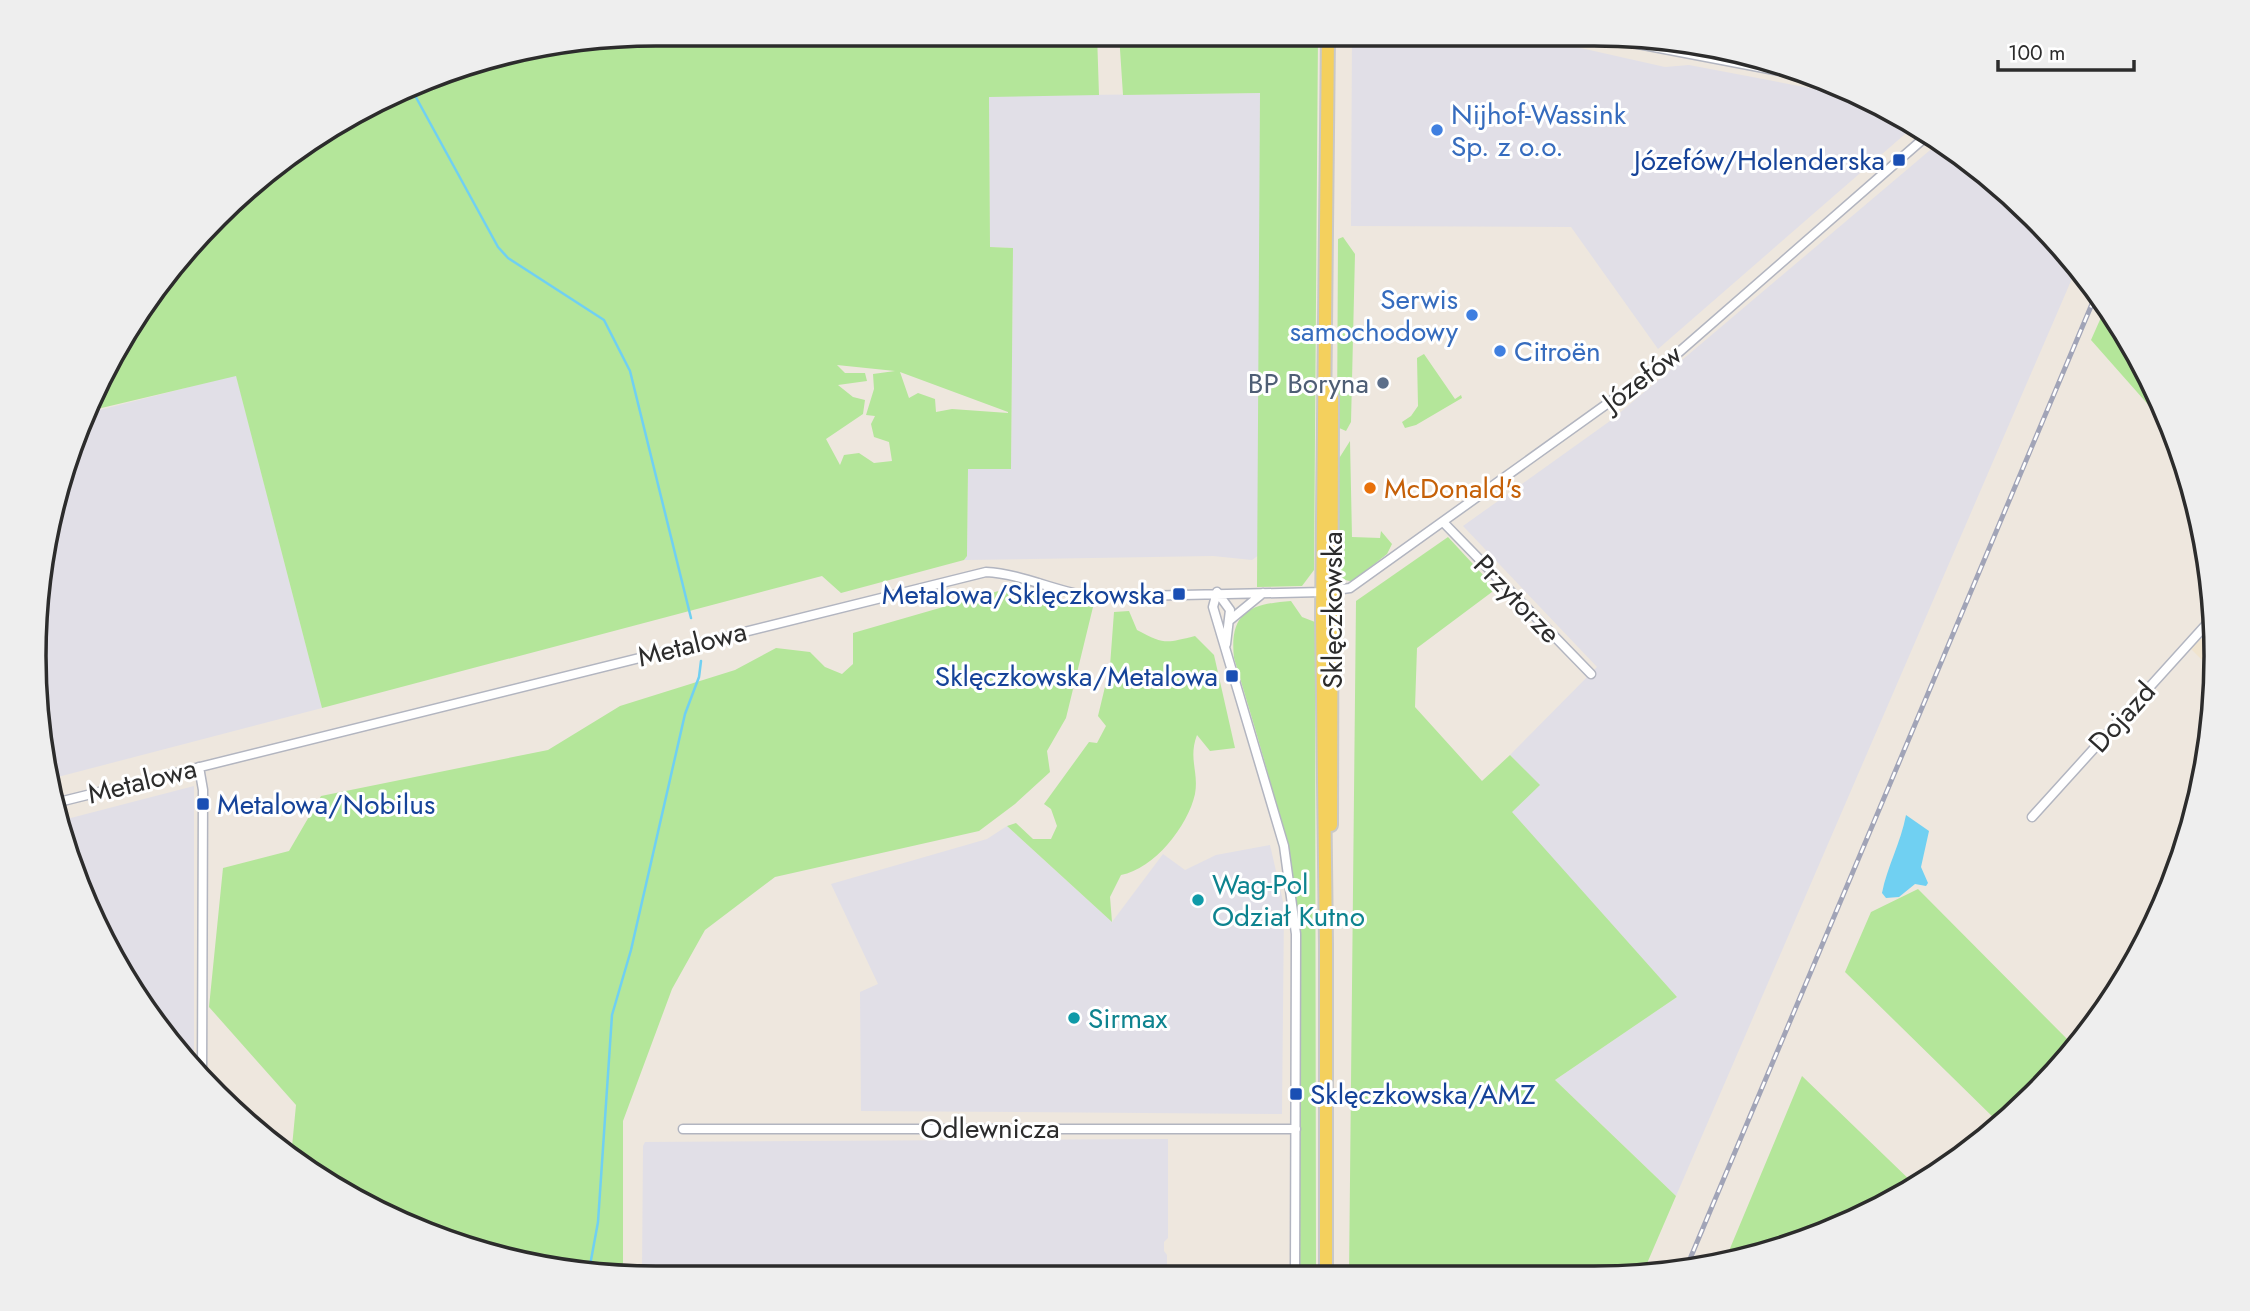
<svg xmlns="http://www.w3.org/2000/svg" width="2250" height="1311" font-family="Jost,sans-serif">
<style>
.industrial{fill:#e1dfe7}
.education{fill:#f0e4ce}
.green{fill:#b4e69a;fill-rule:evenodd}
.water{fill:#70d0f2}
.lines{fill:none;stroke-linecap:round;stroke-linejoin:round}
.stream{stroke:#70d0f2;stroke-width:2.5}
.street-casing{stroke:#b2b5c0;stroke-width:11}
.primary-casing{stroke:#c8c8c8;stroke-width:16}
.street{stroke:#fff;stroke-width:8}
.primary{stroke:#f4d05d;stroke-width:12}
.rail-casing{stroke:#a1a4b7;stroke-width:5}
.rail{stroke:#fff;stroke-width:2.5;stroke-dasharray:8;stroke-linecap:butt}
.shop-dot{fill:#3f7fe0;stroke:#fff;stroke-width:2.5}
.transit-dot{fill:#1a4fb4;stroke:#fff;stroke-width:2.5}
.service-dot{fill:#5c6f8a;stroke:#fff;stroke-width:2.5}
.food-dot{fill:#e8710a;stroke:#fff;stroke-width:2.5}
.culture-dot{fill:#0f9aa8;stroke:#fff;stroke-width:2.5}
.labels{text-anchor:middle;dominant-baseline:central;stroke-width:6;stroke-linejoin:round;paint-order:stroke}
.shop-label{font-size:28px;fill:#366cbe;stroke:#fff;text-anchor:start}
.transit-label{font-size:28px;fill:#164399;stroke:#fff;text-anchor:end}
.street-label{font-size:28px;fill:#2c2c2c;stroke:#fff}
.service-label{font-size:28px;fill:#4e5e75;stroke:#fff;text-anchor:end}
.food-label{font-size:28px;fill:#c56008;stroke:#fff;text-anchor:start}
.culture-label{font-size:28px;fill:#0d838f;stroke:#fff;text-anchor:start}
.rim{fill:none;stroke:#2c2c2c;stroke-width:3.5}
</style>
<rect width="100%" height="100%" fill="#eee7de"/>
<path class="industrial" d="M1352,34H1518L1665,67L1689,65L1857,97L1912,124V128L1658,349L1571,227L1351,226Z
M1260,93L1259,555L1252,560L1213,556L964,560L967,556L968,468H1011L1013,248L990,247L989,96Z
M1942,140L2034,215L2077,267L1676,1196L1555,1080L1677,997L1511,812L1539,785L1510,755L1597,667L1463,526L1610,421Z
M236,375L322,708L54,778L35,696L55,494L92,412Z
M194,786V1071L187,1065L80,893L63,820Z
M1007,826L1112,922L1163,854L1185,870L1216,855L1270,845L1284,906L1282,1114L861,1111L860,992L878,984L831,884L987,839Z
M1168,1139V1238L1164,1242V1251L1167,1255V1276H642L643,1146L645,1142Z"/>
<path class="education" d="M2214,625L2217,655L2215,673L2191,649Z"/>
<path class="green" d="M656,33L1097,34L1099,95L989,97L990,247L1013,248L1011,469H968L967,556L964,560L841,593L822,576L322,708L236,376L93,410L138,309L277,162L456,66ZM837,365L895,371L873,374L874,389L866,415L875,416L871,424L874,437L889,442L892,461L874,463L859,453L844,455L840,465L826,439L863,414L865,400L853,397L838,385L867,381L865,373H845ZM900,372L1008,412V413L952,409L936,412L935,399L918,393L909,398Z
M1119,34H1318L1314,570L1302,586L1257,587L1260,93L1123,95Z
M1343,237L1355,254L1351,422L1346,431L1337,427L1338,239Z
M2107,304L2169,417L2175,435L2091,340Z
M1424,354L1455,399L1461,395L1462,398L1416,425L1405,428L1402,422L1411,416L1418,406L1417,358Z
M1350,441L1352,537L1380,538L1381,531L1392,544L1387,554L1353,581C1339,581 1339,573 1338,561V460Z
M1448,537L1496,589L1417,648L1415,707L1482,781L1510,755L1540,785L1512,812L1677,997L1555,1080L1676,1196L1642,1275L1349,1276L1356,601Z
M1002,590L1093,607L1066,718L1047,751L1050,772L1015,804L979,831L775,877L705,930L672,989L623,1121V1276L456,1245L310,1173L291,1157L296,1105L209,1007L223,868L289,851L321,796L548,750L620,706L735,670L776,648L810,652L825,667L842,674L853,664V633Z
M1291,601L1302,617L1315,622L1316,1276H1299L1300,933C1290,838 1261,749 1234,658C1229,612 1250,604 1291,601Z
M1129,611L1137,630C1165,645 1166,643 1195,636L1214,655L1235,748L1210,751L1197,735C1188,759 1199,771 1195,794C1188,826 1154,869 1121,875L1110,897L1112,922L1007,826L1016,823L1033,839H1051L1057,826L1051,809L1044,804L1089,742L1097,743L1106,726L1098,716L1110,666L1114,612Z
M1918,889L2075,1047L2034,1096L1999,1123L1845,972L1871,912Z
M1802,1076L1916,1186L1906,1194L1794,1245L1726,1258Z"/>
<path class="water" d="M1906,815L1929,831L1921,867L1928,883L1926,886L1915,884L1899,897L1886,898L1882,893C1887,867 1901,842 1906,815Z"/>
<g class="lines">
<path class="stream" d="M412,90L498,247L508,258L604,320L630,371L691,618
M589,1271L598,1222L612,1015L631,950L685,714L699,677L701,661"/>
<g class="street-casing">
<path id="street" d="M1591,35L1821,79
M1443,522L1591,674
M1217,592L1213,607L1284,846L1296,934L1295,1276
M1217,592L1230,610L1226,644
M1230,620L1263,593
M199,767L203,790L202,1078
M59,802L986,572C1023,574 1056,592 1093,597L1322,592L1350,588L1678,353L1930,133
M2032,817L2213,617
M683,1129H1296"/>
</g>
<g class="primary-casing">
<path id="primary" d="M1331,825L1332,398
M1326,1276V944L1322,617L1328,34"/>
</g>
<use href="#street" class="street"/>
<use href="#primary" class="primary"/>
<g class="rail-casing">
<path id="rail" d="M1687,1266L2097,292"/>
</g>
<use href="#rail" class="rail"/>
</g>
<g class="shop-dot">
<circle cx="1437" cy="130" r="7"/>
<circle cx="1472" cy="315" r="7"/>
<circle cx="1500" cy="351" r="7"/>
</g>
<g class="transit-dot">
<rect x="1892" y="153" width="14" height="14" rx="3.5"/>
<rect x="1172" y="587" width="14" height="14" rx="3.5"/>
<rect x="1225" y="669" width="14" height="14" rx="3.5"/>
<rect x="196" y="797" width="14" height="14" rx="3.5"/>
<rect x="1289" y="1087" width="14" height="14" rx="3.5"/>
</g>
<circle class="service-dot" cx="1383" cy="383" r="7"/>
<circle class="food-dot" cx="1370" cy="488" r="7"/>
<g class="culture-dot">
<circle cx="1198" cy="900" r="7"/>
<circle cx="1074" cy="1018" r="7"/>
</g>
<g class="labels">
<g class="shop-label">
<text x="1451" y="114">Nijhof-Wassink<tspan x="1451" dy="32">Sp. z o.o.</tspan></text>
<text x="1458" y="299" text-anchor="end">Serwis<tspan x="1458" dy="32">samochodowy</tspan></text>
<text x="1514" y="351">Citroën</text>
</g>
<g class="transit-label">
<text x="1885" y="160">Józefów/Holenderska</text>
<text x="1165" y="594">Metalowa/Sklęczkowska</text>
<text x="1218" y="676">Sklęczkowska/Metalowa</text>
<text x="217" y="804" text-anchor="start">Metalowa/Nobilus</text>
<text x="1310" y="1094" text-anchor="start">Sklęczkowska/AMZ</text>
</g>
<g class="street-label">
<text transform="translate(1642 378) rotate(-37)">Józefów</text>
<text transform="translate(1517 599) rotate(46)">Przytorze</text>
<text transform="translate(1332 610) rotate(-90)">Sklęczkowska</text>
<text transform="translate(692 644) rotate(-14)">Metalowa</text>
<text transform="translate(2122 717) rotate(-48)">Dojazd</text>
<text transform="translate(142 781) rotate(-14)">Metalowa</text>
<text x="990" y="1128">Odlewnicza</text>
</g>
<g class="service-label">
<text x="1369" y="383">BP Boryna</text>
</g>
<g class="food-label">
<text x="1384" y="488">McDonald's</text>
</g>
<g class="culture-label">
<text x="1212" y="884">Wag-Pol<tspan x="1212" dy="32">Odział Kutno</tspan></text>
<text x="1088" y="1018">Sirmax</text>
</g>
</g>
<path d="M0 0H2250V1311H0ZM656 46H1594A610 610 0 0 1 2204 656V656A610 610 0 0 1 1594 1266H656A610 610 0 0 1 46 656V656A610 610 0 0 1 656 46Z" fill="#eee" fill-rule="evenodd"/>
<path class="rim" d="M656 46H1594A610 610 0 0 1 2204 656V656A610 610 0 0 1 1594 1266H656A610 610 0 0 1 46 656V656A610 610 0 0 1 656 46Z"/>
<path d="M1998 60v10h136v-10" fill="none" stroke="#2c2c2c" stroke-width="3.5"/>
<text x="2008" y="60" font-size="21" fill="#2c2c2c" stroke="#ffffff" stroke-width="5" paint-order="stroke">100 m</text>
</svg>
